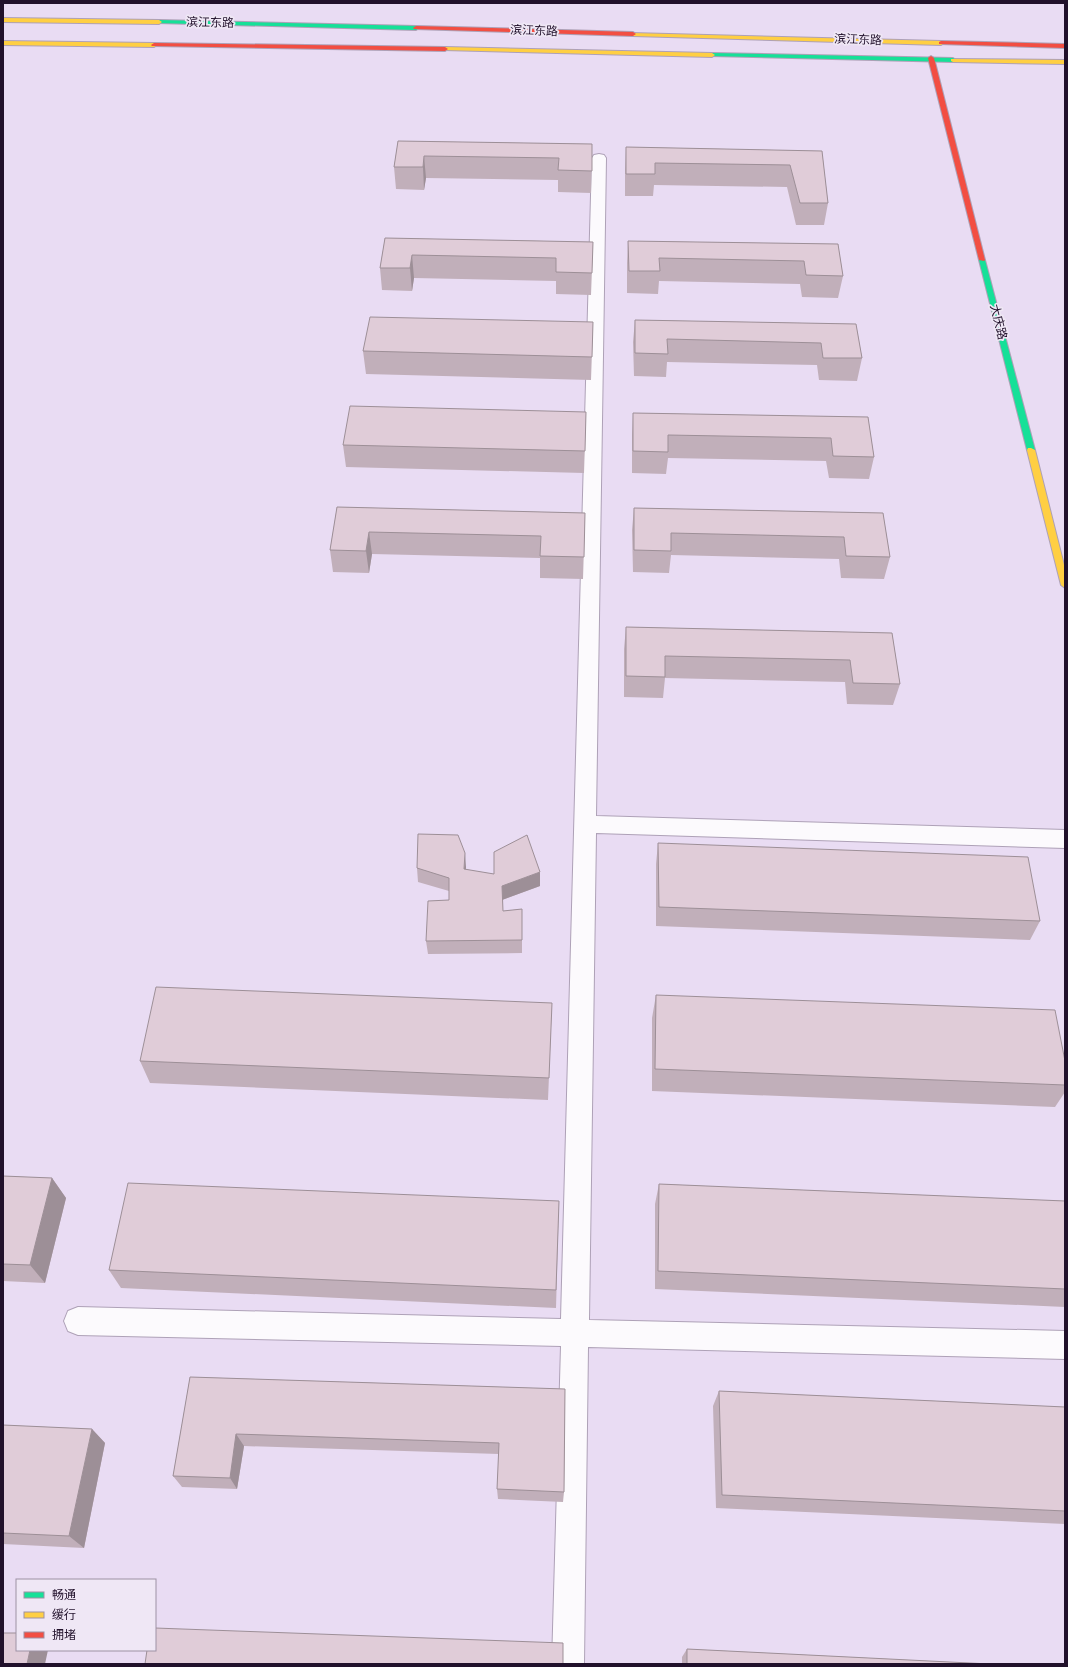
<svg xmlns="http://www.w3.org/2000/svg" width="1068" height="1667" font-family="Signika,'Noto Sans SC',sans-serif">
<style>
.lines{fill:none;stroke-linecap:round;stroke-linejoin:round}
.street-casing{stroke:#aea1b7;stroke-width:2}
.fast-casing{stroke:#aea1b7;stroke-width:2}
.slow-casing{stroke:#aea1b7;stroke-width:2}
.jam-casing{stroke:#aea1b7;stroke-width:2}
.street{fill:#fcfafd;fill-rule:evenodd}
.fast{fill:#16e098;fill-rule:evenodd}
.slow{fill:#ffcf43;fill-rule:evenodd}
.jam{fill:#f24e42;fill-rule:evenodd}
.wall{fill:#c1afba}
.shaded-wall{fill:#9d8f97}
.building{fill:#e0ccd8;stroke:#9d8f97}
.labels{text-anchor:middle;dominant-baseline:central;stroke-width:3.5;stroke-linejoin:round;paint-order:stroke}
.far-street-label{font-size:12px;fill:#21112b;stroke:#efe7f5}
</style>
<rect width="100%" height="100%" fill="#e9dcf3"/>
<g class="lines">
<g class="street-casing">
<path id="street" d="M599,154L604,155L606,158L596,816L1065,830V848L596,833L589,1320L1065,1331V1359L588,1347L584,1664H552L561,1346L78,1335L68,1331L64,1321L68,1311L78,1307L561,1319L592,158L594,155Z"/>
</g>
<g class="fast-casing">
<path id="fast" d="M159,20L416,26L419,28L416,30L157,23L156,22Z
M712,53L953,58L956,60L953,62L710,56V54Z
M982,258L985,260L1035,450L1031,452L1027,450L979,260Z"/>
</g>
<g class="slow-casing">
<path id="slow" d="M3,18L159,20L162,22L159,24L3,22Z
M631,33L941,41L944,43L941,45L633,36L631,35Z
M3,41L154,43L157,45L154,47L3,45Z
M445,47L712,53L715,55L712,57L443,50L442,49Z
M951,59L1065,60V64L953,62L951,61Z
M1028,448H1031L1035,450L1065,569V588L1061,585L1027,450Z"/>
</g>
<g class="jam-casing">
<path id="jam" d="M416,26L633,32L636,34L633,36L414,29L413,28Z
M941,41L1065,44V48L939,44V42Z
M154,43L445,47L448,49L445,51L152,46L151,45Z
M931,56L934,58L985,260L984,261L979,260L928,58Z"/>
</g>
<use href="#street" class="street"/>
<use href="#fast" class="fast"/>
<use href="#slow" class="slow"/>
<use href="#jam" class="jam"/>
</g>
<path class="wall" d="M398,141L592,144L591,193L558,192V180L426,178L424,190L396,189L394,167Z
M626,147L822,151L828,203L824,225H796L787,187L654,185L653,196H625V170Z
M385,238L593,242L591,295L556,294V281L414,278L412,291L382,290L380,268Z
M628,241L838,244L843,276L838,298L802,297L800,284L659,281L658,294L627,293V263Z
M635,320L856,324L862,358L857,381L819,380L817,365L667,362L666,377L634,376L633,342Z
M593,322L591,380L366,374L363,351Z
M586,412L584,473L346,467L343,445Z
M633,413L868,417L874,457L869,479L829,478L826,461L668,458L666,474L632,473V435Z
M337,507L585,513L583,579L540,578V558L372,554L369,573L333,572L330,550Z
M634,508L883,513L890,557L884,579L841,578L839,559L671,555L669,573L633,572L632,530Z
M626,627L892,633L900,684L893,705L847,704L845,682L665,678L663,698L624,697V649Z
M658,843L1040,921L1030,940L656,926V864Z
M466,867V870L540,886L502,900L503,911L522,909V953L428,954L426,941L449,900V891L418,882L417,868Z
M656,995L1065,1061V1092L1055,1107L652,1091V1018Z
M552,1003L548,1100L150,1083L140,1061Z
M3,1176L52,1178L66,1198L45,1283L3,1281Z
M659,1184L1065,1201V1307L655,1289V1204Z
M559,1201L556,1308L121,1288L109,1270Z
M190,1377L565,1389L564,1492L563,1502L498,1499L497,1489L499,1454L244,1446L237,1489L182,1487L173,1476Z
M719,1391L1065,1407V1524L716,1508L713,1406Z
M3,1425L92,1429L105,1443L84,1548L3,1544Z
M687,1649L990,1664H682V1657Z"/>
<path class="shaded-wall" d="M424,156L426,178L424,190L423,167Z
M412,255L414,278L412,291L410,268Z
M369,532L372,554L369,573L366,551Z
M465,853L466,867L465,883L464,869Z
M540,872V886L502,900V886Z
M52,1178L66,1198L45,1283L30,1265Z
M92,1429L105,1443L84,1548L69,1536Z
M236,1434L244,1446L237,1489L230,1478Z
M30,1650H48L45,1664H27Z"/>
<path class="building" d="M398,141L592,144V171L558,170L559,158L424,156L423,167H394Z
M626,147L822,151L828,203H800L790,165L655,163V174H626Z
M385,238L593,242L592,273L556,272V258L412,255L410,268H380Z
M628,241L838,244L843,276L806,275L804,261L659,258L660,271H629Z
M370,317L593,322L592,357L363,351Z
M635,320L856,324L862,358H823L821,343L667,339L668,354L635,353Z
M350,406L586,412L585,451L343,445Z
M633,413L868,417L874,457L833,456L831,438L668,435V452L633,451Z
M337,507L585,513L584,557L540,556L541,536L369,532L366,551L330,550Z
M634,508L883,513L890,557L846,556L844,537L671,533V551L634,550Z
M626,627L892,633L900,684L853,683L850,660L665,656V677L626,676Z
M418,834L458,835L465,853L464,869L494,874V852L527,835L540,872L502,886L503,911L522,909V940L426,941L428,901L449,900V878L417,868Z
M658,843L1028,857L1040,921L659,907Z
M156,987L552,1003L549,1078L140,1061Z
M656,995L1055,1010L1065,1061V1085L655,1069Z
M3,1176L52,1178L30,1265L3,1264Z
M128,1183L559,1201L556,1290L109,1270Z
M659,1184L1065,1201V1289L658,1271Z
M190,1377L565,1389L564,1492L497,1489L499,1443L236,1434L230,1478L173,1476Z
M719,1391L1065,1407V1511L722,1495Z
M3,1425L92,1429L69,1536L3,1533Z
M155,1628L563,1643V1664H145L147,1650H155Z
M3,1633H17V1650H30L27,1664H3Z
M687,1649L990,1664H687Z"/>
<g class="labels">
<g class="far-street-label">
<text transform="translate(210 23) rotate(1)">滨江东路</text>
<text transform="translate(534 31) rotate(2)">滨江东路</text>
<text transform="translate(858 40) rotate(2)">滨江东路</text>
<text transform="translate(998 322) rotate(76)">大庆路</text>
</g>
</g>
<rect width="1068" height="1667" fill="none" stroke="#21112b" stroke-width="8"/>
<rect x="16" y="1579" width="140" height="72" fill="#efe7f5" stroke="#9d91a4"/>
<rect x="24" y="1592" width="20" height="6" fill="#16e098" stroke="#9d91a4"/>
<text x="52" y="1599" font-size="12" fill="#21112b">畅通</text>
<rect x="24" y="1612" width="20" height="6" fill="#ffcf43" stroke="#9d91a4"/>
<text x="52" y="1619" font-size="12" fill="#21112b">缓行</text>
<rect x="24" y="1632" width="20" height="6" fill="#f24e42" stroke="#9d91a4"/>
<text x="52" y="1639" font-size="12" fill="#21112b">拥堵</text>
</svg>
